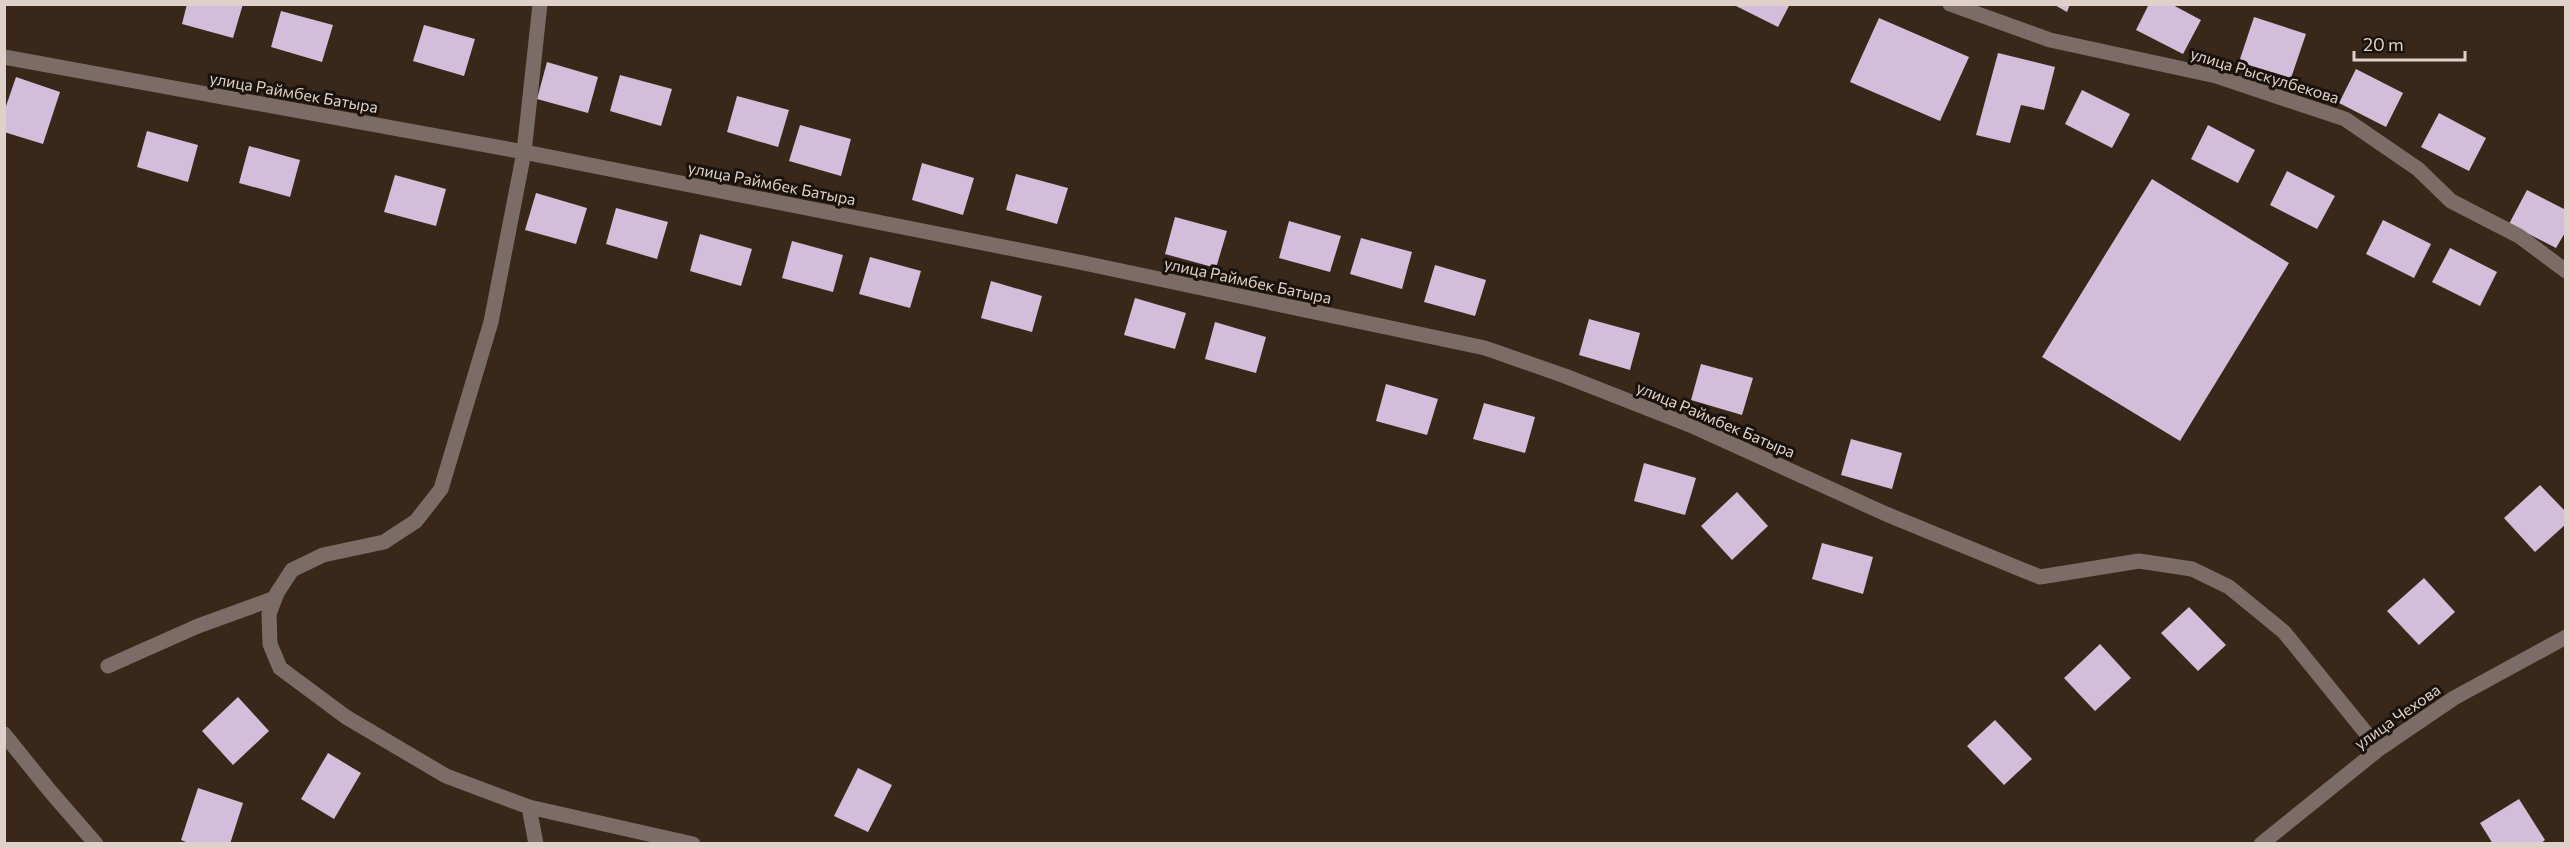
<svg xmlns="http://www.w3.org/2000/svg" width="2570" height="848" font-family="Commissioner,sans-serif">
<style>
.building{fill:#d2bdda}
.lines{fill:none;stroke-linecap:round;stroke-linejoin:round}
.minor{stroke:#7b6c67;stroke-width:15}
.labels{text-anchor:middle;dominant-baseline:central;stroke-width:6;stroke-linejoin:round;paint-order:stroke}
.street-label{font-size:16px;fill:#ddd1c9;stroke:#1a130d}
</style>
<rect width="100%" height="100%" fill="#39281a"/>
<path class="building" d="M187,4H243L233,38L182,24Z
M1732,4H1790L1778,27Z
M2053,4H2070L2067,12Z
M2149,4H2171L2201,20L2183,54L2136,30Z
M281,11L333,25L322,62L271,47Z
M2254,17L2306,34L2291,78L2239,62Z
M1879,18L1969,57L1940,121L1850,82Z
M424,25L475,39L464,76L413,61Z
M1998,53L2055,67L2044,110L2021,105L2010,143L1976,135Z
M547,62L598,77L588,113L537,99Z
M2356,69L2403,93L2386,127L2339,103Z
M620,75L672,89L661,126L610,111Z
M16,77L60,92L43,144L4,132V112Z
M2082,90L2130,114L2112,148L2065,124Z
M737,96L789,110L778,147L727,132Z
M2439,113L2486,138L2469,171L2421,147Z
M800,125L851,139L841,176L789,161Z
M2208,125L2255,150L2238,183L2191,159Z
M147,131L198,145L188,182L137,167Z
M249,146L300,160L290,197L239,183Z
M922,163L974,178L963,215L912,200Z
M2287,171L2335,196L2317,229L2270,205Z
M1016,174L1068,188L1057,224L1006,210Z
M395,175L446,189L436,226L384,212Z
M2152,179L2289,263L2180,441L2042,357Z
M2527,190L2566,210V231L2556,248L2509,224Z
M536,193L587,208L576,244L525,230Z
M616,208L668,222L657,259L606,244Z
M1175,217L1227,231L1216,268L1165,254Z
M2383,220L2431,244L2414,278L2366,254Z
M1289,221L1341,236L1330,272L1279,258Z
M700,234L752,249L741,286L690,271Z
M1361,238L1412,252L1402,289L1350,274Z
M792,241L843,255L833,292L782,278Z
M2450,248L2497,272L2480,306L2432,282Z
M870,257L921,271L910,308L859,294Z
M1435,265L1486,280L1475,316L1424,302Z
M991,281L1042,296L1032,332L981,318Z
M1135,298L1186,313L1175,349L1124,335Z
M1589,319L1640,333L1630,370L1579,355Z
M1215,322L1266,337L1256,373L1205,359Z
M1701,364L1753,378L1742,415L1691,400Z
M1386,384L1438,399L1427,435L1376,421Z
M1484,403L1535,417L1525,453L1473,439Z
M1851,439L1902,453L1892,489L1841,475Z
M1644,463L1696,478L1685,515L1634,501Z
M2540,485L2566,512V524L2535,552L2504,518Z
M1737,492L1768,526L1732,560L1701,526Z
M1822,543L1873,557L1863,594L1812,579Z
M2424,578L2455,612L2419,645L2387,611Z
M2189,607L2226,645L2198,671L2161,633Z
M2100,644L2131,678L2095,711L2064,678Z
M238,697L269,731L233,765L202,731Z
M1995,720L2032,759L2004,785L1967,746Z
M328,753L361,773L334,819L301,799Z
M858,768L892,785L868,832L834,816Z
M198,788L243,803L230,844H191L181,840Z
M2519,799L2545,840L2540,844H2493L2480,823Z"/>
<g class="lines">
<path class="minor" d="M540,4L524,152L491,322L441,489L416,521L384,542L323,555L292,570L277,593L269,614L270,644L280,668L346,717L446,776L529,807L693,844
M1950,4L2050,40L2216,76L2345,119L2418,169L2451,201L2519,236L2566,271
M4,57L524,152L1074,261L1485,348L1565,376L1690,425L1886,514L2040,577L2139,561L2192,569L2229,587L2284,632L2379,749
M108,666L198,626L275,598
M4,734L50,791L96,844
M529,807L536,844
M2261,844L2379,749L2454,698L2566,637"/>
</g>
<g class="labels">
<g class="street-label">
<text transform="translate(2265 75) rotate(17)">улица Рыскулбекова</text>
<text transform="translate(294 92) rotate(10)">улица Раймбек Батыра</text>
<text transform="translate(772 183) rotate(11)">улица Раймбек Батыра</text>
<text transform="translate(1248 280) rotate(12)">улица Раймбек Батыра</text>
<text transform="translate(1716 419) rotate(23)">улица Раймбек Батыра</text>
<text transform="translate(2397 716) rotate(-35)">улица Чехова</text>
</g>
</g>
<rect width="2570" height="848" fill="none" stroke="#ddd1c9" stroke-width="12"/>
<path d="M2354 51v9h111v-9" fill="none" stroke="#ddd1c9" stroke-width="3"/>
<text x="2363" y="51" font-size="18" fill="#ddd1c9" stroke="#1a130d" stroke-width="4.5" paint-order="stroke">20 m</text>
</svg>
